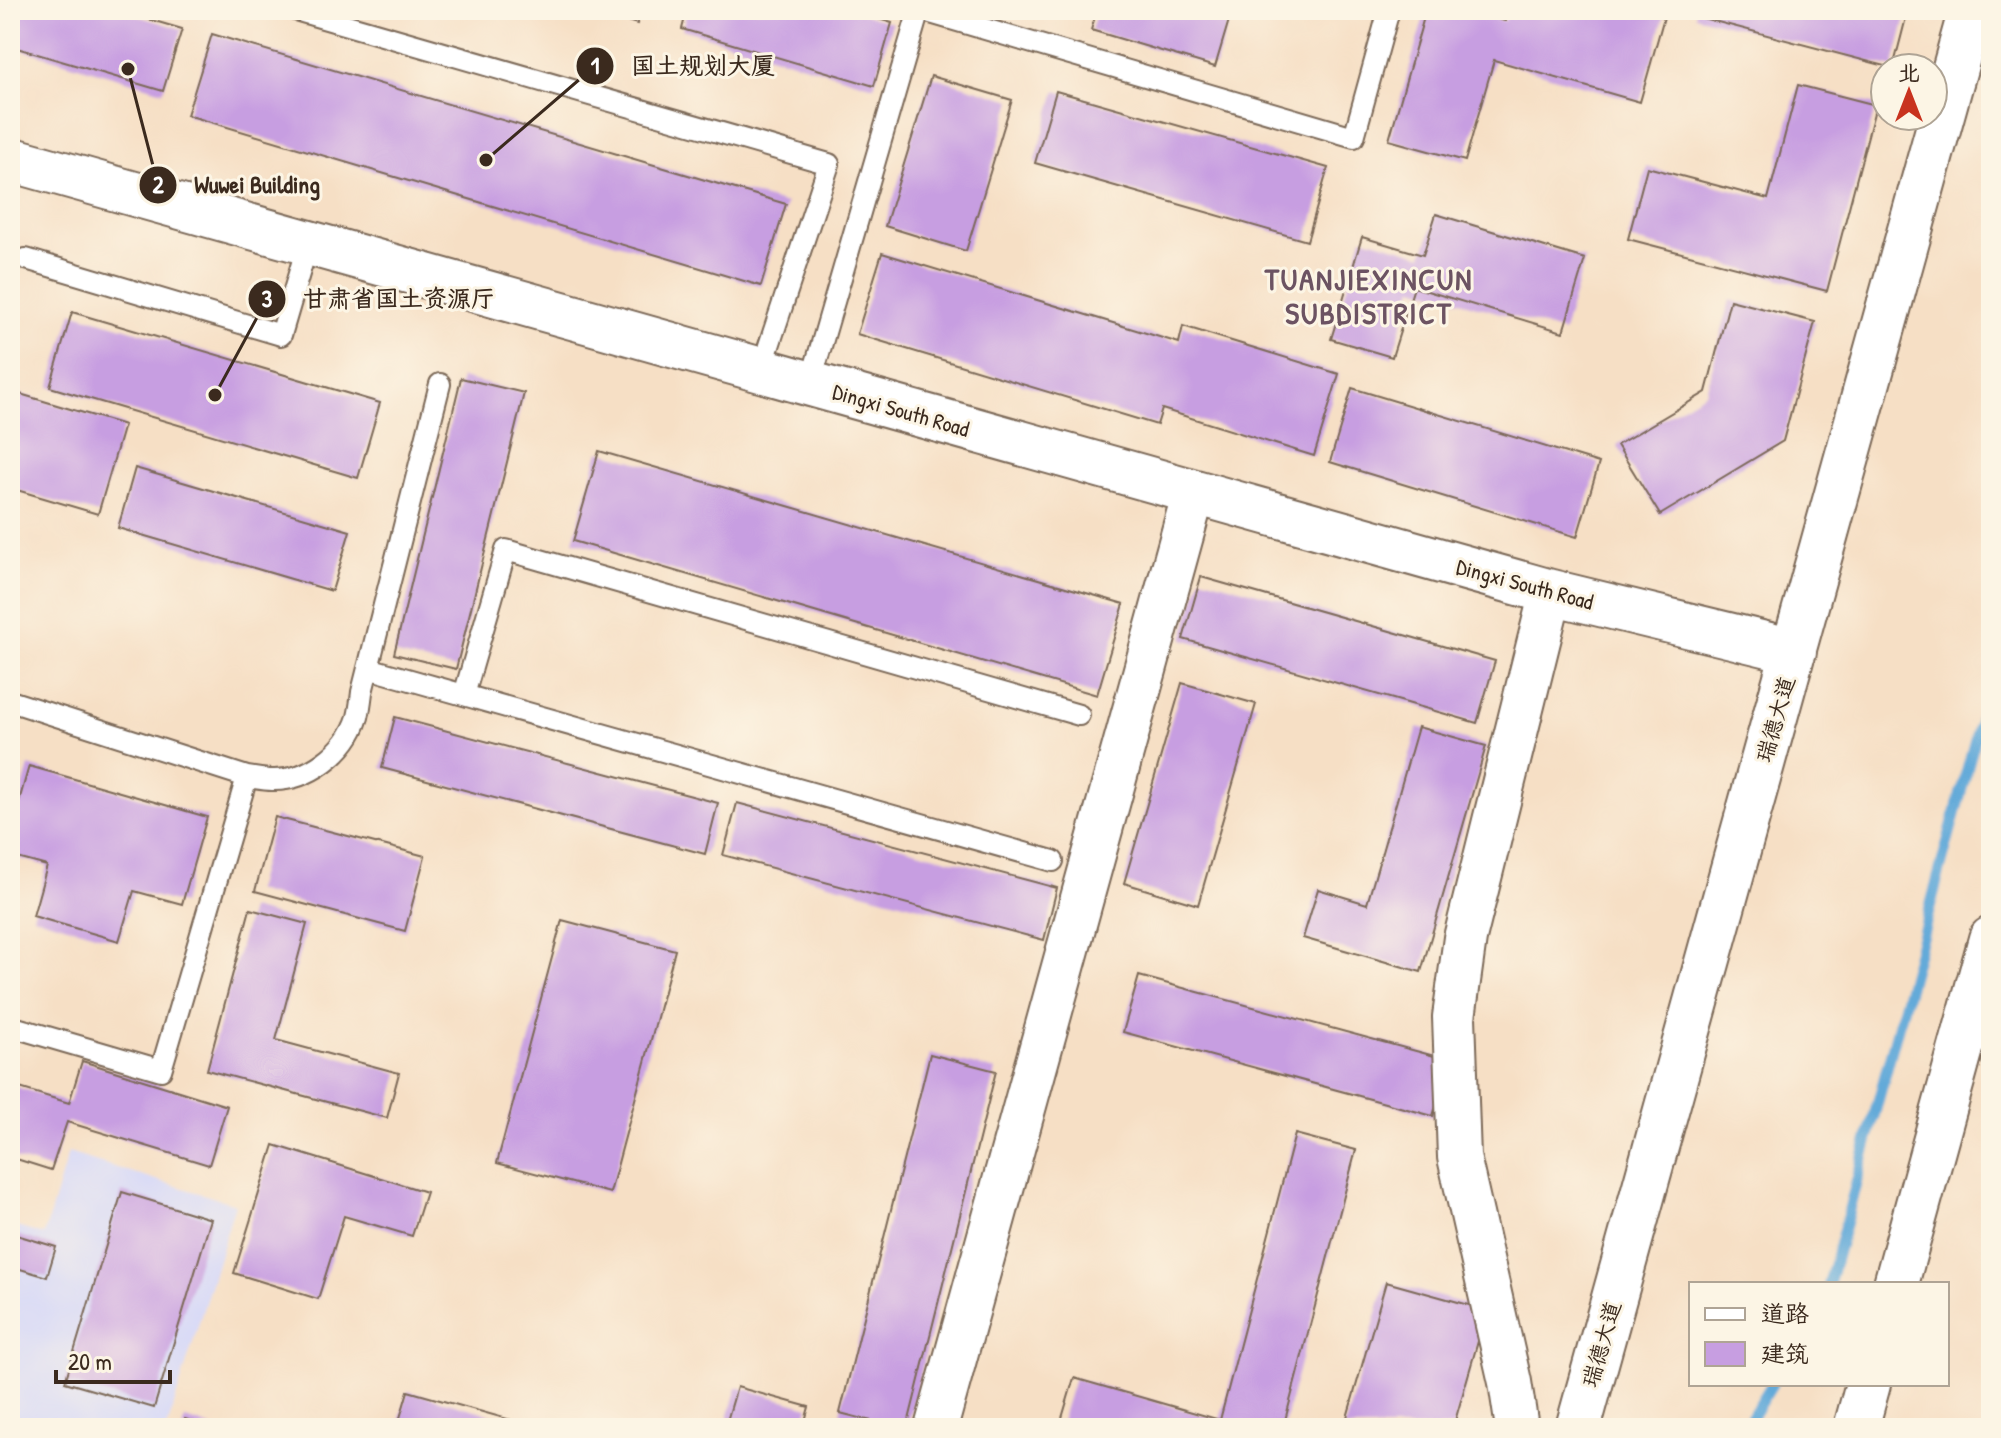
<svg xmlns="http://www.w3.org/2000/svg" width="2001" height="1438" font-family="'Patrick Hand','LXGW WenKai TC',sans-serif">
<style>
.built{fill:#d6d8f8}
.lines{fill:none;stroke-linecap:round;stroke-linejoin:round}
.stream{stroke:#63aad9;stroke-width:11}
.building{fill:#c79ee1}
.lane-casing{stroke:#7c6958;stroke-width:24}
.street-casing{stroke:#7c6958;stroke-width:46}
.secondary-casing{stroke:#7c6958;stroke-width:48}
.lane{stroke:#fff;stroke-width:20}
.street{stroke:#fff;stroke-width:42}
.secondary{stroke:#fff;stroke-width:44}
.labels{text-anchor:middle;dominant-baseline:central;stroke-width:6;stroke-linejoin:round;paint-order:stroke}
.street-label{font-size:22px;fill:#3b2a1e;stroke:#fcf5e5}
.district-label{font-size:30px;font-weight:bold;letter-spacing:2px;fill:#6c5362;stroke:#fcf5e5}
.leader{fill:none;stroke:#3b2a1e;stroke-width:3}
.callout-dot{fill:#3b2a1e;stroke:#fcf5e5;stroke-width:3}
.mark-label{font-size:24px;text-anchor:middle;font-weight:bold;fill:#fff}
.callout-label{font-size:24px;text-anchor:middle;font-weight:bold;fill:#3b2a1e;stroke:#fcf5e5;stroke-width:6;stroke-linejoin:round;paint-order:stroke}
</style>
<rect width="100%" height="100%" fill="#fcf5e5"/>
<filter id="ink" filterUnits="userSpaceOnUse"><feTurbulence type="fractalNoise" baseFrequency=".0125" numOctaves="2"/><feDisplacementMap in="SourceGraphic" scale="16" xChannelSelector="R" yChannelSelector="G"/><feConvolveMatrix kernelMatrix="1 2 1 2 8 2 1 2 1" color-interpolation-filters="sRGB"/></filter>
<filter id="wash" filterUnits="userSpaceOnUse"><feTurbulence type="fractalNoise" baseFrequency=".006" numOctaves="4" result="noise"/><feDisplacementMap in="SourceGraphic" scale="32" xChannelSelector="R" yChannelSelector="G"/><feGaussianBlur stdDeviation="1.8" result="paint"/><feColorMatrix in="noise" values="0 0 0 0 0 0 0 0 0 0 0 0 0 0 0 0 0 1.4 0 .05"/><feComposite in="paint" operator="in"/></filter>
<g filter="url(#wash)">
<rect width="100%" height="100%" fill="#f6dfc5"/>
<path class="built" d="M68,1153L235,1204L167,1428H10V1225L44,1235Z"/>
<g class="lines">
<path class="stream" d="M1829,1284L1991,680
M1745,1428L1772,1384"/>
</g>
<g id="blocks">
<path class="building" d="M10,10H117L182,29L163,91L10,46Z
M591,10H641L637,24Z
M687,10H849L892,23L874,86L682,29Z
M1097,10H1232L1215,67L1091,30Z
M1426,10H1466L1505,21L1508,10H1638L1664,17L1640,102L1494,60L1465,161L1389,140Z
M1696,10H1908L1893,68L1695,16Z
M212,34L786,204L761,286L187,115Z
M931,76L1012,100L966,251L885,226Z
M1798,85L1876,105L1827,291L1628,239L1647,167L1768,199Z
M1056,91L1328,168L1307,241L1035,163Z
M1436,214L1585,259L1563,332L1414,287L1392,357L1331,339L1362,237L1423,255Z
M882,253L1179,343L1183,326L1339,374L1314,456L1162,409L1157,425L857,334Z
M1730,300L1815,322L1783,441L1660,515L1617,445L1706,392Z
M72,312L380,403L358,478L50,387Z
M461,378L524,393L456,669L394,654Z
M1352,388L1599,463L1577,537L1330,462Z
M10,391L124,425L98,514L10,488Z
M599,451L1124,604L1097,695L573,541Z
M135,468L350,531L332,591L118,528Z
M1201,577L1495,661L1477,723L1183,639Z
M1182,683L1256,704L1198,905L1124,883Z
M395,717L718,803L705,854L382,768Z
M1418,727L1486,746L1421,972L1303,938L1318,889L1367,904Z
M29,766L207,817L182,904L134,891L119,941L33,916L47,866L10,856V833Z
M737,803L1057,888L1044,940L723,855Z
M275,817L425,856L405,931L255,891Z
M250,909L307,924L276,1040L399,1073L387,1118L207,1070Z
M562,920L675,950L610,1193L497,1163Z
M1139,976L1449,1060L1433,1116L1123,1032Z
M930,1054L996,1071L907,1428H899L840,1413Z
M82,1061L227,1106L209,1165L67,1122L51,1170L10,1157V1085L69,1103Z
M1295,1134L1356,1150L1283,1428H1059L1074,1378L1220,1420Z
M274,1145L426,1192L412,1236L344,1216L318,1299L234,1273Z
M122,1192L211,1219L154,1408L65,1382Z
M10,1233L56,1247L47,1277L10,1266Z
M1386,1282L1487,1310L1453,1428H1344Z
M737,1387L809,1407L803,1428H725Z
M408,1391L536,1427V1428H397Z
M185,1419L211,1427V1428H182Z"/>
</g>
</g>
<g filter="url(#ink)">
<use href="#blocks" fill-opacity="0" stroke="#7c6958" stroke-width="2"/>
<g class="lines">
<g class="lane-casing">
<path id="lane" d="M295,10L829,164L761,370
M920,10L1354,137L1389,10
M26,259L281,335L308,243
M810,384L919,10
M368,668L1053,861
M464,695L506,550L1079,715
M10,701L247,777C255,778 264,780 272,780C308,781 347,752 358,717C360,709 361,700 362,692L440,384
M10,1026L161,1070L247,777"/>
</g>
<g class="street-casing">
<path id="street" d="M936,1428L1194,492
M1517,1428L1510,1382L1459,1157L1454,1017L1465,938L1551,592"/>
</g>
<g class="secondary-casing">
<path id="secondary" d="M10,159L1551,592L1794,651
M1896,1284L1991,939
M1578,1428L1971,10
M1856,1428L1868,1384"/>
</g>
<use href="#lane" class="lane"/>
<use href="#street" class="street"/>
<use href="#secondary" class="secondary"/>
</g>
</g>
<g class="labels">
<g class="street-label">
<text transform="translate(901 410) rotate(16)">Dingxi South Road</text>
<text transform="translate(1525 584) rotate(15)">Dingxi South Road</text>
<text transform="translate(1775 719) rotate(-74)">瑞德大道</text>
<text transform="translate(1601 1344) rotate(-74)">瑞德大道</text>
</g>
<g class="district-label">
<text x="1369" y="279">TUANJIEXINCUN<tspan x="1369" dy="34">SUBDISTRICT</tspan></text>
</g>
</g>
<path class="leader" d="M486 160L595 66M128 69L158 185M215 395L267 299"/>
<g class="callout-dot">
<circle cx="486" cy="160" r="8"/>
<circle cx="128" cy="69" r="8"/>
<circle cx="215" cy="395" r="8"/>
<circle cx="595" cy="66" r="20"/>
<circle cx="158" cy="185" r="20"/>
<circle cx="267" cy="299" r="20"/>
</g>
<g class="mark-label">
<text x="595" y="74">1</text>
<text x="158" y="193">2</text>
<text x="267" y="307">3</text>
</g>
<g class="callout-label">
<text x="703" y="74">国土规划大厦</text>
<text x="257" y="193">Wuwei Building</text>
<text x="399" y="307">甘肃省国土资源厅</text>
</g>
<rect width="2001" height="1438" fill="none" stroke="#fcf5e5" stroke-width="40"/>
<rect x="1689" y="1282" width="260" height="104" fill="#fcf5e5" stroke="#afa495" stroke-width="2"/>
<rect x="1705" y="1308" width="40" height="12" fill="#ffffff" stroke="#afa495" stroke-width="2"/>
<text x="1761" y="1322" font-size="24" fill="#3b2a1e">道路</text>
<rect x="1705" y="1342" width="40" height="24" fill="#c79ee1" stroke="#afa495" stroke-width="2"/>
<text x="1761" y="1362" font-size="24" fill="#3b2a1e">建筑</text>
<g transform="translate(1909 92)"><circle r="38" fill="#fcf5e5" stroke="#afa495" stroke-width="2"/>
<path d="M0-6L14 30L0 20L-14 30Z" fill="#c8321e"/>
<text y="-12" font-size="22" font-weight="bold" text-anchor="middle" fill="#3b2a1e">北</text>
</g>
<path d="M56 1370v12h114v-12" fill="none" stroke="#3b2a1e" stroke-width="4"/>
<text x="68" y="1370" font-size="24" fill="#3b2a1e" stroke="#fcf5e5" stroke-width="6" paint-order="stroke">20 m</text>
</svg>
